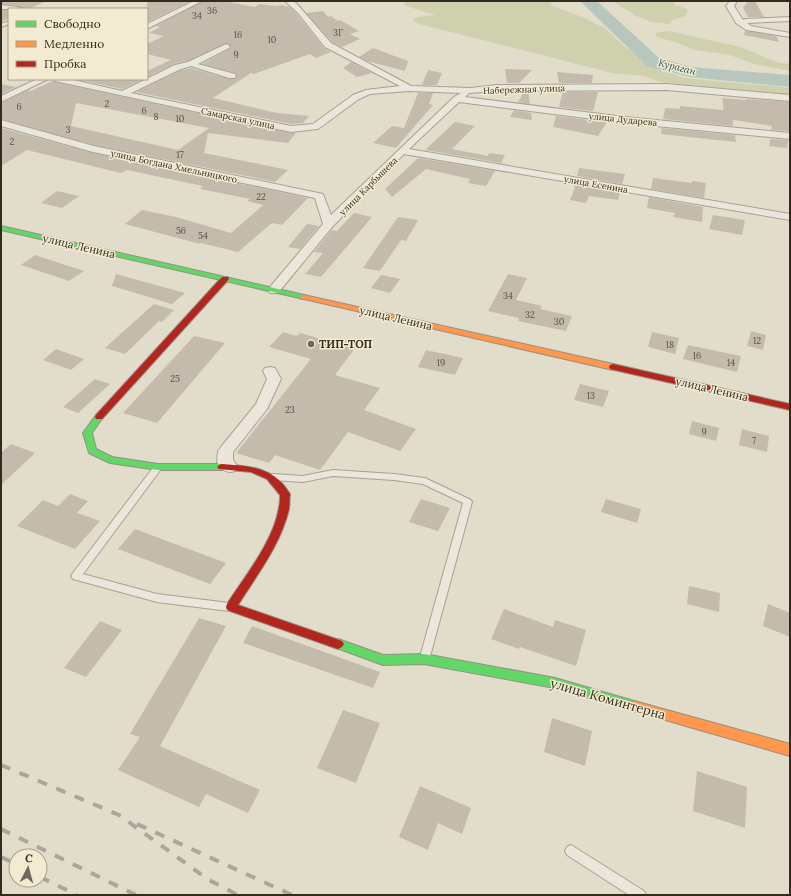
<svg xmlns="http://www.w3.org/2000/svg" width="791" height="896" font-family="Lora,serif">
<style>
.green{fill:#cfd1ae}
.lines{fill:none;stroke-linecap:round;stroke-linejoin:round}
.river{fill:#b7c7be;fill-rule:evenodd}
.building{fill:#c5bbac;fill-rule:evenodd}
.lane-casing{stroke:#a7a194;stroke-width:2}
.street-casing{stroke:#a7a194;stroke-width:2}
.fast-casing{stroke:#969085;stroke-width:2}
.slow-casing{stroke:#969085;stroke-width:2}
.jam-casing{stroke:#969085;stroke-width:2}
.lane{fill:#eae6dc;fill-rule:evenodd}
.street{fill:#eae6dc;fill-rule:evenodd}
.fast{fill:#63d668;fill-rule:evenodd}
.slow{fill:#ff974d;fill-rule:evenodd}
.jam{fill:#b3261e;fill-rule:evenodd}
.rail{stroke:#a9a69c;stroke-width:4;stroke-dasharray:10 10;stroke-linecap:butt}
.poi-dot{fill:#71685b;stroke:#f3ebd1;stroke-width:1.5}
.labels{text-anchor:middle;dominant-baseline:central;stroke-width:3;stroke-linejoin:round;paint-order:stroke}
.number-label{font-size:9px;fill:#584e42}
.far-street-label{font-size:9px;fill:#342a1e;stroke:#f3ebd1}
.far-water-label{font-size:10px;font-style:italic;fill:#2e5353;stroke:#f3ebd1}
.street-label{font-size:11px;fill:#342a1e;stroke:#f3ebd1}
.poi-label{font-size:11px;font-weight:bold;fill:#342a1e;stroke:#f3ebd1;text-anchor:start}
.near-street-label{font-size:13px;fill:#342a1e;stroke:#f3ebd1}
</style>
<rect width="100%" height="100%" fill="#e2dccb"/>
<path class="green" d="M403,1H552L551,5L587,19L606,29L624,46L656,68L685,78L790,88V95L660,82L644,76L612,73L419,24L412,20L419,17L435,15L406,6Z
M612,1H673L674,4L688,10L685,16L671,21L670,24L651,22L636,16Z
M668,31L741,47L776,62L790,64V71L754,64L730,55L695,50L678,43L657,37L655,33Z"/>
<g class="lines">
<path class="river" d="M580,1H597L659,58L691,67L790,75V87L690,77L647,66Z"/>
</g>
<path class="building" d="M1,1H46L29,9H23L18,6L1,4Z
M147,1H191L147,22Z
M203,1H224L255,7L259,4L276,6L282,5L290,7L297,14L324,48L331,52L316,58L310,54L254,74L251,73L213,98L277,113L309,116L303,123L291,124L136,92L182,70L191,68L229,79H236L237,75L235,73L202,64L230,49L231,46L227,43L188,61L174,64L147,77V71L171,60L147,54V44L164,36L149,33L160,27L156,26Z
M748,1H755L764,17H748L743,8Z
M1,10H9V18L1,22Z
M323,11L328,17L331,16L338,21L340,20L359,31L350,34L360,39L342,47L332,42L306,13Z
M745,31L776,36L779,42L744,35Z
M373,48L408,61L405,71L367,61L359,57Z
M351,62L372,73L357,77L343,68Z
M505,69L532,70L519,83H507Z
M428,70L442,73L437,85H422Z
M557,72L593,75L592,83H559Z
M76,79H143L122,89Z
M53,81L55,82L291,133H296L288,143L208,133L204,153L288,170L275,182L94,145L1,119V103L28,90L31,91ZM76,103L209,128L178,150L71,126Z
M1,84L16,87L1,94Z
M524,92H528L530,104L518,102Z
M562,92H598L593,111L559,107L562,95Z
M418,93H433L429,104L433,105L396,148L373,143L392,126L404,128Z
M722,98L746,100V99L790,102L789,131L771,130L772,126L733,120V126L663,119L665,108L680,109V106L724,110Z
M514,110L531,113L532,120L510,117Z
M556,116L607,122L598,136L553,127Z
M455,122L475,126L452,149L488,156L489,153L505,155L501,163L425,150Z
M1,128L93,153L308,198L282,225L272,223L238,252L201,243L200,244L125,224L142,210L176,217L231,233L263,205L247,201L250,199L200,189L203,186L127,170L121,173L27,150L1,166Z
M662,128L735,135L736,142L661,134Z
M770,139L788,140L787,148L769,146Z
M418,158L495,171L486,186L468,183L470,179L426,169L392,197L385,189Z
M579,168L625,174L622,184L577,176Z
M653,178L692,183V181L706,183L704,198L651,189Z
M575,185L620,192L618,200L589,196L586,203L570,200L574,190Z
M57,191L79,196L62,208L41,203Z
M649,197L703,207L702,222L673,217L675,213L647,208Z
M354,213L372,217L321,277L305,274L323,253L314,252L332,230L337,231Z
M713,215L745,220L742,235L709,229Z
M398,217L418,220L406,241L401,240L380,271L363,268Z
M307,224L319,226L300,249L288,247Z
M35,255L84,271L69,281L21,265Z
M116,274L185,293L172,304L112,286Z
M508,274L527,278L516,300L542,306L540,309L572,316L566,331L518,321L519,318L488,311Z
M381,275L400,279L390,293L371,288Z
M154,304L174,310L162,322L159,321L125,354L105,348Z
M751,331L766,335L763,350L747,346Z
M283,332L296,336L301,333L327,341L341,339L350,342L355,348L335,375L380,388L364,410L416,429L400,451L348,432L320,470L275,455L269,463L236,453L311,359L269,347Z
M652,332L679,338L675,354L648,347Z
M194,336L225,343L157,423L123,413Z
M688,345L741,356L737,372L683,359Z
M56,349L84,359L71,370L43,360Z
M426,350L463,358L455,375L418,367Z
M95,379L110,384L78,413L63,407Z
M580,384L609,391L603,407L574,400Z
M692,421L719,428L716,441L689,434Z
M742,429L769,436L767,452L739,445Z
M11,444L35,453L1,485V453Z
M70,494L88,501L77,513L100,521L75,549L17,526L43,500L58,506Z
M421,499L450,508L438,531L409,522Z
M606,499L641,509L637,523L601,512Z
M135,529L226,563L210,584L118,549Z
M689,586L720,593L719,612L687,604Z
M768,604L790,613V637L763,626Z
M504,609L553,627L555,620L586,630L576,666L520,647L519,649L491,639Z
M199,618L226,626L160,746L260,790L248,813L206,794L199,807L118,770L140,737L130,734Z
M100,621L122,630L86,677L64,668Z
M252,626L380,672L373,688L243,643Z
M343,710L380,723L356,783L317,768Z
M552,718L592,731L585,766L544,752Z
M697,771L747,787L745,828L693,811Z
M420,786L471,808L462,834L438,823L428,850L399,837Z"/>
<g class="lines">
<g class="lane-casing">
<path id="lane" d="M9,21V24L1,27V24Z
M158,464L162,467L161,469L83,574L157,594L229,603L232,604L234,607L232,610L229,611L157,602L73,579L71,576L73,573L155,465Z
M333,470L394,474L425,478L471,500L472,502L429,660L425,661L421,660L420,657L463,503L423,484L394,480L333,476L303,482L273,480L270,479L269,477L270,475L273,474L303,476Z
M571,845L644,891L646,895H629L567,855L565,851L567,847Z"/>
</g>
<g class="street-casing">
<path id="street" d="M194,1H202L147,29V24Z
M285,1H293L297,4L331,43L411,86L471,88L497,85L667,84L790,95V101L667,90L497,91L469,93L465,97L625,117L790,133V139L625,123L459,102L409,149L790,214V220L404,154L333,226L278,293H270L268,290L270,287L323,224L315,198L93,152L1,126V120L94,146L323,194L331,215L454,97L461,93L409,91L370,94L359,99L318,129L291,132L55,81L54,79H69L122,91L175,65L188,62L226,44L230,46L229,48L198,64L235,74L236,76L235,78H229L191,66L181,69L131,93L291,126L313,124L353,95L366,90L400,86L325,47L298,13Z
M730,1H737L734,6L743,20L746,19L790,17V21L747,23L751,26L790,33V37L746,30L736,23L726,6Z
M1,5L18,7L22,9H1Z
M37,79H48L1,102V96Z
M270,367L275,368L281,379L267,409L233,452V460L238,467L235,471C227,474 222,470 217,462L218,451L221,447L256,404L267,379L263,371L265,368Z"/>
</g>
<g class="fast-casing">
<path id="fast" d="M1,226L304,295L308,297L304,299L1,230Z
M99,414L103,417L92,433L96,449L112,457L158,464H222L227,467L222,470H158L110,463L89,453L83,433L96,415Z
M338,639L383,655L424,654L555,678L634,701L638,702L640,706L638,710L634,711L555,688L424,664L383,665L334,647L332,644L334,641Z"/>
</g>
<g class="slow-casing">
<path id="slow" d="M301,295H304L613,364L617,367L613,370L304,299H301Z
M634,701L790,744V756L634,711L630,710L628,706L630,702Z"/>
</g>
<g class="jam-casing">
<path id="jam" d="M222,277H228L229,279L102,419H96L95,417L96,415Z
M613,364L790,404V410L610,369L609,367L610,365Z
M222,464C250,466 274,467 290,494C289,499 290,504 289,509C281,544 257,575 238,605L342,641L344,644L342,647L338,649L227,610L226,607L227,604C245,576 274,541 279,507C280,503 280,499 280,495L267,479L251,472L219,469L217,467L219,465Z"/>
</g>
<use href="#lane" class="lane"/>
<use href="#street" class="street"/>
<use href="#fast" class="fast"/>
<use href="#slow" class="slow"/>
<use href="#jam" class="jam"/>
<path class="rail" d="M1,765L119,815L209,880L238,895
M137,824L292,895
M1,829L136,895
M1,857L16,864
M40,877L77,895"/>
</g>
<circle class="poi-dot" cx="311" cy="344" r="4"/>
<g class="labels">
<g class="number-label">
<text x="212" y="10">36</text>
<text x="197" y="15">34</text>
<text x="338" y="32">3Г</text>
<text x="238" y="34">16</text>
<text x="272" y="39">10</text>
<text x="236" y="54">9</text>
<text x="107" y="103">2</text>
<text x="19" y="106">6</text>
<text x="144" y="110">6</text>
<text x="156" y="116">8</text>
<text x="180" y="118">10</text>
<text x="68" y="129">3</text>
<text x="12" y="141">2</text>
<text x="180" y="154">17</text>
<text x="261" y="196">22</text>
<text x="181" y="230">56</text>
<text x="203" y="235">54</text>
<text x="508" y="295">34</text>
<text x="530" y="314">32</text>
<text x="559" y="321">30</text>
<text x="757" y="340">12</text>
<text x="670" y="344">18</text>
<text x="697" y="355">16</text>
<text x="441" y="362">19</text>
<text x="731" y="362">14</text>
<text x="175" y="378">25</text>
<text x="591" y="395">13</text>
<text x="290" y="409">23</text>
<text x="704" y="431">9</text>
<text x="754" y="440">7</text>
</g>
<g class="far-street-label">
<text transform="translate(524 89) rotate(-2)">Набережная улица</text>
<text transform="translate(238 118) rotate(12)">Самарская улица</text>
<text transform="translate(623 119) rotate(6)">улица Дударева</text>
<text transform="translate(174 166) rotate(12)">улица Богдана Хмельницкого</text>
<text transform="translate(596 184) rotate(10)">улица Есенина</text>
<text transform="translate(368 186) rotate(-45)">улица Карбышева</text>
</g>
<g class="far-water-label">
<text transform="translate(677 67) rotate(14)">Кураган</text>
</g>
<g class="street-label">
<text transform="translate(79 246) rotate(13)">улица Ленина</text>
<text transform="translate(396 318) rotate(13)">улица Ленина</text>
<text transform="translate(712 389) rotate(13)">улица Ленина</text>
</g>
<g class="poi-label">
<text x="319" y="344">ТИП-ТОП</text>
</g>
<g class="near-street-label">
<text transform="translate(608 699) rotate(16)">улица Коминтерна</text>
</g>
</g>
<rect width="791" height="896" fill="none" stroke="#342a1e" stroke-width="4"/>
<rect x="8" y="8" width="140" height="72" fill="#f3ebd1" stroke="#a79e89"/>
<rect x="16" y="21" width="20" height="6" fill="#63d668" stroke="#a79e89"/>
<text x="44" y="28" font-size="12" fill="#342a1e">Свободно</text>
<rect x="16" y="41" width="20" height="6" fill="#ff974d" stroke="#a79e89"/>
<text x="44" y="48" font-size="12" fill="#342a1e">Медленно</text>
<rect x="16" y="61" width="20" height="6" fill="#b3261e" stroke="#a79e89"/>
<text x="44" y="68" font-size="12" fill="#342a1e">Пробка</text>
<g transform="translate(28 868) rotate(6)"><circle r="19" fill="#f3ebd1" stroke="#a79e89"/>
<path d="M0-3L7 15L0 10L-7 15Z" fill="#71685b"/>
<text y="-6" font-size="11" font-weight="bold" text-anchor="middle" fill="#342a1e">С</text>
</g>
</svg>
